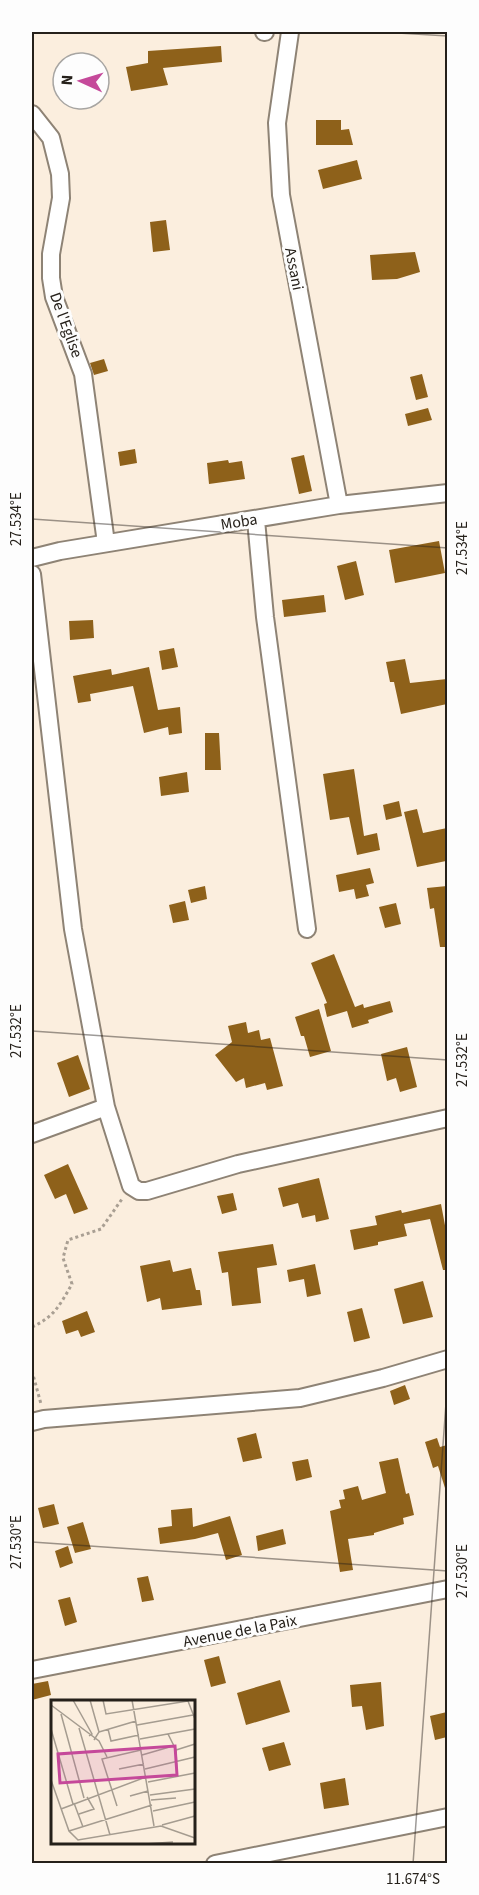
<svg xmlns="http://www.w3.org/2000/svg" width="479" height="1895" font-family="'Source Sans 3',sans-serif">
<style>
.building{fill:#8e611a}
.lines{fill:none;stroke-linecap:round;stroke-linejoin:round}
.minor-casing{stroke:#8e8375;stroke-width:20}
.path{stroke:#a99f93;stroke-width:3;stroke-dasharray:3 3;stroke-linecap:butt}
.minor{stroke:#fff;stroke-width:16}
.ticks{fill:none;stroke:#25201a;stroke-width:1.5;stroke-opacity:0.45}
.labels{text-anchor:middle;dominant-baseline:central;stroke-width:6;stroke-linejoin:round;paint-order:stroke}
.street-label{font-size:16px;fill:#25201a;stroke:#fdfdfd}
.inset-road{fill:none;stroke:#a59c90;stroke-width:1.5}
.view{fill:#c5499a;fill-opacity:0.15;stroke:#c5499a;stroke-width:3}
.inset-edge{fill:none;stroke:#25201a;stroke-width:3}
.neatline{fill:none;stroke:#25201a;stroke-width:2}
.ticks-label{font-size:15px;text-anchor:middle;fill:#25201a}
</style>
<rect width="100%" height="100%" fill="#fbeede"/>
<path class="building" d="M221,46L222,62L163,68L168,85L131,91L126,67L148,63V51Z
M316,120H341V130L349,129L353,145H316Z
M357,160L362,179L323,189L318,170Z
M166,220L170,250L153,252L150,222Z
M415,252L420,272L397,279L372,280L370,255Z
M104,359L108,371L94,375L90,363Z
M422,374L428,397L416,400L410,377Z
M428,408L432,420L408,426L405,414Z
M135,449L137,463L120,466L118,452Z
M304,455L312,491L299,494L291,458Z
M228,460L229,463L242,461L245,479L209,484L207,463Z
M439,541L445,573L395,583L389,550Z
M356,561L364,595L345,600L337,566Z
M324,595L326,612L284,617L282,600Z
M93,620L94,638L70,640L69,621Z
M174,648L178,667L162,670L159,651Z
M405,659L410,683L447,679V704L401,714L394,682H390L386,662Z
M149,667L158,710L180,707L182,733L169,735L168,727L144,733L133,686L90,694L91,701L78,703L73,676L111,669L112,675Z
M205,733H219L221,770H205Z
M354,769L364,836L377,833L380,850L357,855L349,817L330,820L323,774Z
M187,772L189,792L161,796L159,777Z
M399,801L402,816L386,820L383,805Z
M417,809L423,833L447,828L446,861L417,867L404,812Z
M370,868L374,883L366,885L369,896L356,899L354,889L339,892L336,875Z
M205,886L207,899L191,903L188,890Z
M447,886V947H440L434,908L430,909L427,888Z
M185,901L189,920L173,923L169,905Z
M396,903L401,924L385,928L379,907Z
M334,954L355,1007L363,1004L364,1008L390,1001L393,1012L368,1020L369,1023L352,1028L347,1011L327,1017L324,1004L327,1003L311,963Z
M319,1009L331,1051L310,1057L304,1036H301L295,1017Z
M246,1022L248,1033L259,1030L261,1040L270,1038L283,1086L267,1090L265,1083L246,1088L244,1078L236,1082L215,1055L232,1042L228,1026Z
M407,1047L417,1087L400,1092L396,1078L387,1081L381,1054Z
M78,1055L90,1089L69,1097L57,1063Z
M68,1164L88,1209L74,1214L66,1194L55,1199L44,1175Z
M319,1178L329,1219L316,1222L315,1215L302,1218L298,1203L283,1207L278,1188Z
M233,1193L237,1210L222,1214L217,1196Z
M441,1204L447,1236V1270H443L430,1219L404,1224L407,1236L378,1242V1245L354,1250L350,1230L377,1225L375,1216L401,1210L402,1213Z
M273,1244L277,1265L257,1268L261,1303L232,1306L228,1272L222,1273L218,1252Z
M170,1260L173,1272L191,1268L196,1290H200L202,1305L162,1310L160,1298L147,1302L140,1266Z
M315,1264L321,1294L307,1297L304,1279L289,1282L287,1270Z
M423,1281L433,1317L403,1324L394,1289Z
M362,1308L370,1338L354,1342L347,1312Z
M87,1311L95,1332L81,1337L78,1330L66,1334L62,1321Z
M405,1385L410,1399L394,1405L390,1391Z
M256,1433L262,1458L243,1462L237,1438Z
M437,1438L440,1447L447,1445V1488H445L438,1466L433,1468L425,1442Z
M398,1458L406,1494L409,1493L414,1515L403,1518L404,1524L374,1533V1535L348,1539L353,1570L340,1572L330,1511L341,1508L339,1500L345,1499L343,1490L358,1486L362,1500L386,1493L379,1462Z
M308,1459L312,1477L296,1481L292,1462Z
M54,1504L59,1524L43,1528L38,1508Z
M192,1508L193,1527L230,1516L242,1555L226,1560L218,1533L195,1539L160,1544L158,1528L172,1526L171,1510Z
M83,1522L91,1549L75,1553L67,1527Z
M283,1529L286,1544L258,1551L256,1536Z
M68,1546L73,1563L60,1568L55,1551Z
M148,1576L154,1600L142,1602L137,1578Z
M70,1597L77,1622L65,1626L58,1600Z
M219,1656L226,1683L211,1687L204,1660Z
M280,1680L290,1712L246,1725L237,1693Z
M48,1681L51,1695L32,1700V1684Z
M381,1682L384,1726L366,1730L362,1706L352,1707L350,1685Z
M447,1712V1737L435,1740L430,1716Z
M284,1742L291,1765L269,1771L262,1748Z
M345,1778L349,1805L324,1809L320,1783Z"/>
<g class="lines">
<g class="minor-casing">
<path id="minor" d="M264,32H265
M290,32L277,123L281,195L339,505
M32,114L51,138L60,174L61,198L51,254V278L54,297L83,374L106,543
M256,520L265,617L307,929
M32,558L60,551L339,505L448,493
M32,574L73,929L106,1107L131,1186L139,1191H147L238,1164L448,1118
M32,1134L106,1107
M32,1422L44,1419L300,1398L383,1378L448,1359
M32,1670L448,1589
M215,1864L448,1817"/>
</g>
<path class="path" d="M32,1327C54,1317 60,1305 72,1284L63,1258L68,1240L101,1229L122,1199
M32,1371L41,1404"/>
<use href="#minor" class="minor"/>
</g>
<path class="ticks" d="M381,32L448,36M32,519L448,548M32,1031L448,1060M32,1542L448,1571M413,1864L448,1375"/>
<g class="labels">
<g class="street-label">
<text transform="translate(294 269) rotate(79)">Assani</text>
<text transform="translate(66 325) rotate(70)">De l'Eglise</text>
<text transform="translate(239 522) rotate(-9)">Moba</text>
<text transform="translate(240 1631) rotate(-11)">Avenue de la Paix</text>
</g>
</g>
<g transform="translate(51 1700)">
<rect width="144" height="144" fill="#fbeede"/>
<path class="inset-road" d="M22,0L41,34L38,36M39,0L48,32L43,40M52,0L55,14L137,1M81,0L103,126M137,1L144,19M0,5L48,41L56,57M10,14L33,98M86,25L142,15M28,28L59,135M0,29L22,104M57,29L60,41L88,35M48,32L85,21M117,34L125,50L126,75M89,39L144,29M125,50L144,44M91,55L122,46M68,69L93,64M94,69L144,57M0,80L18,131L27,140L110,126L144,138M97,82L144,73M99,95L144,89M79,96L97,91M100,100L125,98M23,103L32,127M66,106L51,59L90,50M10,109L95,77M102,111L144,102M28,114L43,109L36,97M111,125L144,116M18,131L101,105M94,144L122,142"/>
<path class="view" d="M124,46L126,75L9,83L7,54Z"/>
<rect width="144" height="144" class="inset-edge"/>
</g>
<rect width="479" height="1895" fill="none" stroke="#fdfdfd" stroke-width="66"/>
<g transform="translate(81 81) rotate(274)"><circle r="28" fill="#fdfdfd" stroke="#a7a5a2" stroke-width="1.5"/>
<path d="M0-4.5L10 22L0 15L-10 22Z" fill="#c5499a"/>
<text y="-9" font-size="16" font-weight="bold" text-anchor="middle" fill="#25201a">N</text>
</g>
<rect x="33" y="33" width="413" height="1829" class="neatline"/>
<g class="ticks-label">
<text transform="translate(16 519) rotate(-90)" y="5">27.534°E</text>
<text transform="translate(462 548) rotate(-90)" y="5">27.534°E</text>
<text transform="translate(16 1031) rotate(-90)" y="5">27.532°E</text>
<text transform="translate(462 1060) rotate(-90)" y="5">27.532°E</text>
<text transform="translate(16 1542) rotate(-90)" y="5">27.530°E</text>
<text transform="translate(462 1571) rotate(-90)" y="5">27.530°E</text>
<text x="413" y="1884">11.674°S</text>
</g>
</svg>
